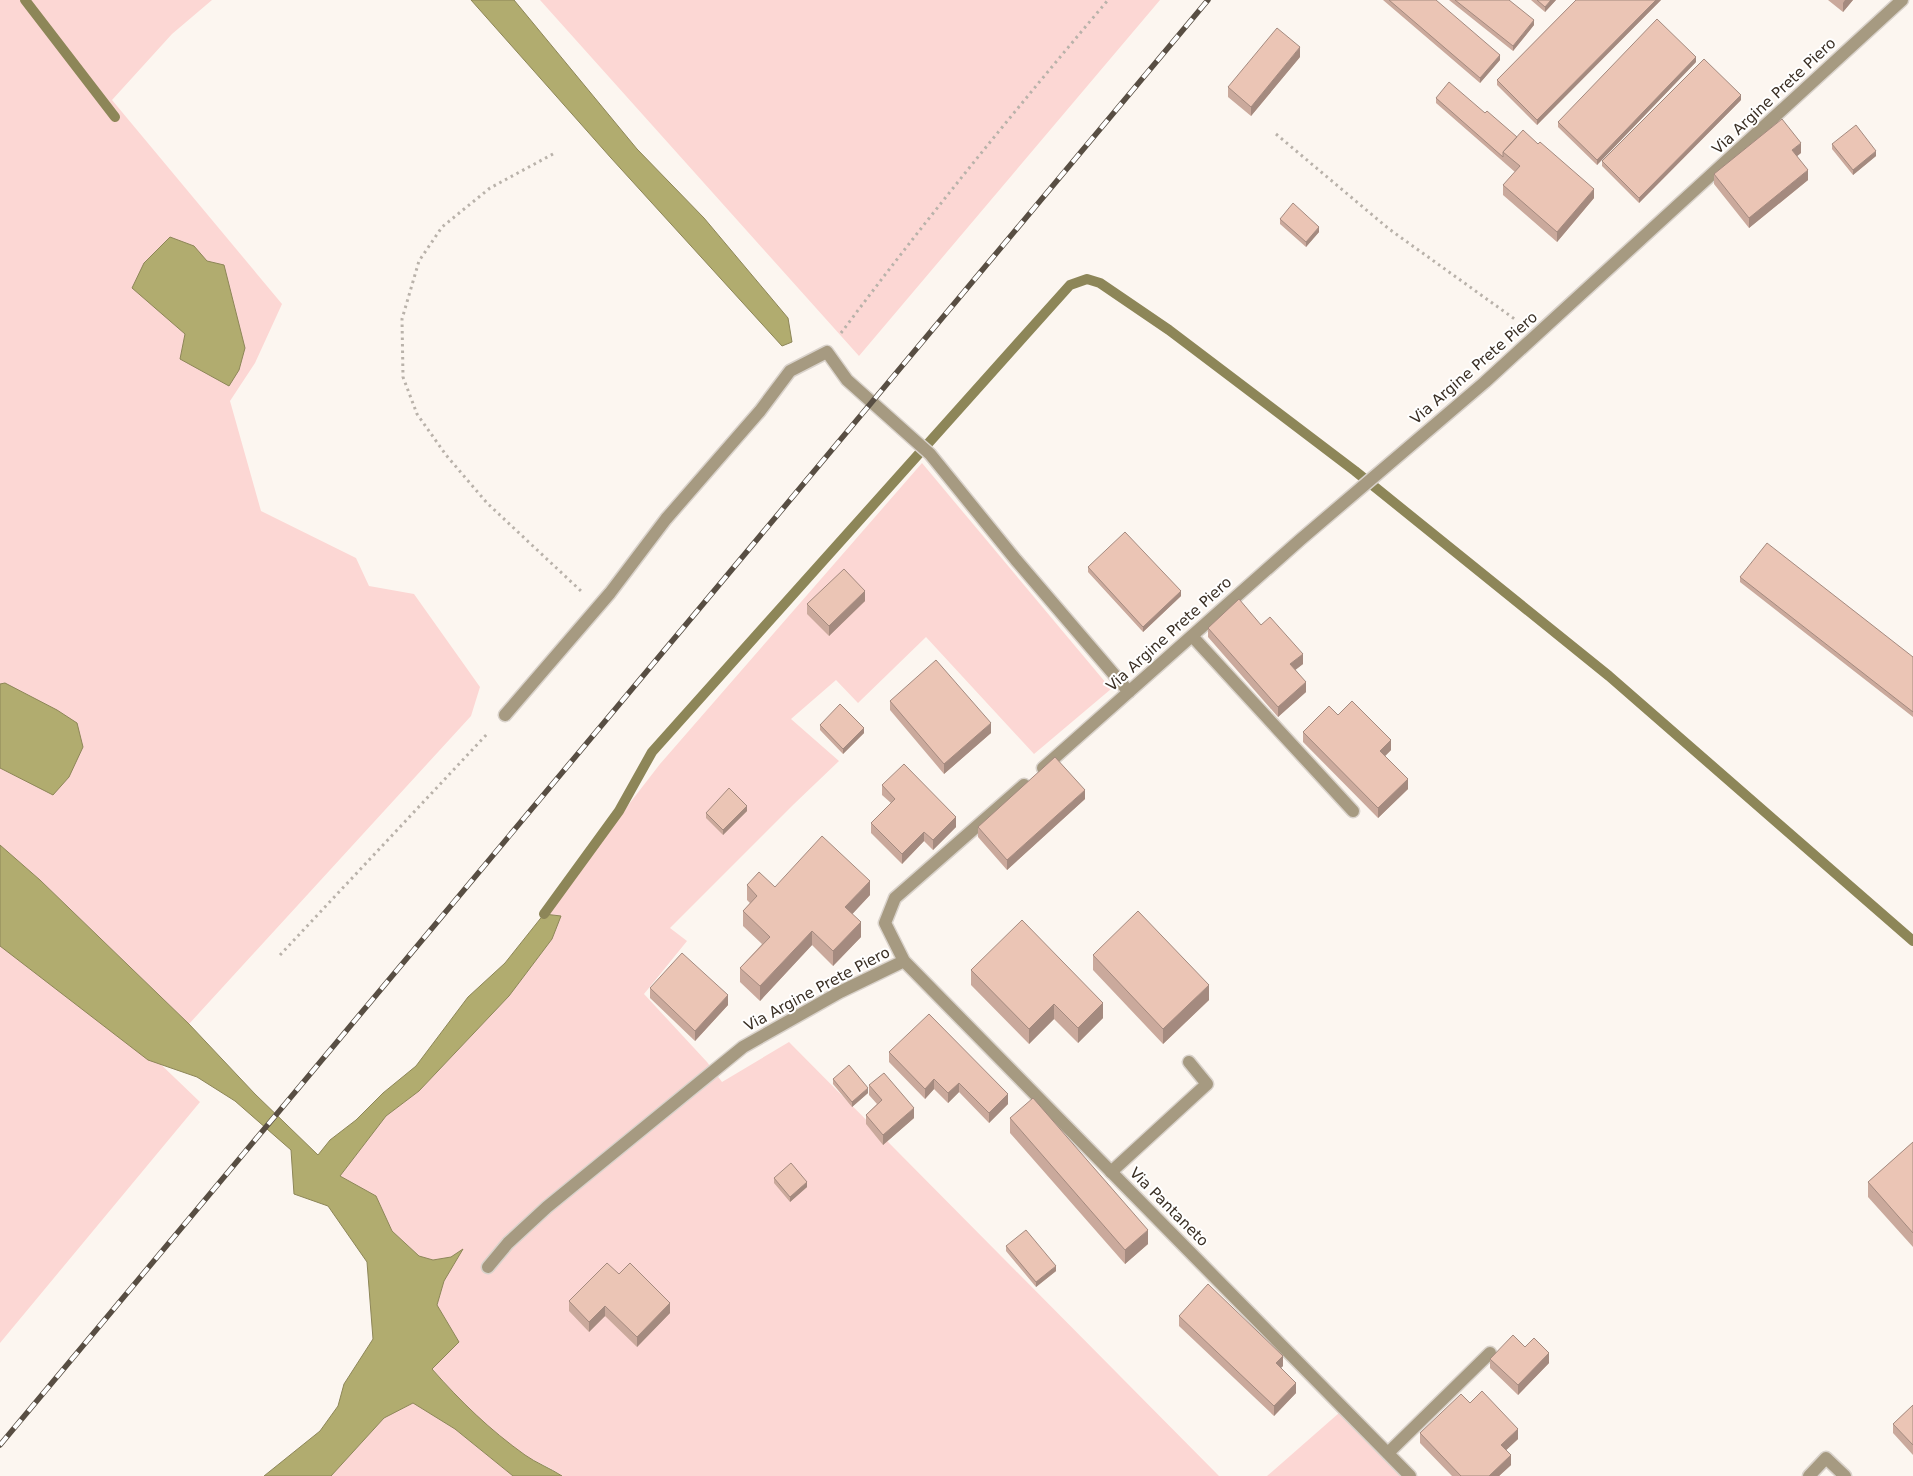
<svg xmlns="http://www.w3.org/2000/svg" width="1913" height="1476" font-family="'DejaVu Sans',sans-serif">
	<rect width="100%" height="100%" fill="#fcf6f0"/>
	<!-- green -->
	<path fill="#fcd7d4" d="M0,0H212L172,34L112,100L282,304L255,363L230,401L261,511L356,558L369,586L414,594L480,687L471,716L189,1024L40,880L0,845Z
		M540,0H1160L859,356Z
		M922,463L1111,689L1034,754L926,637L858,703L836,680L791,719L839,761L794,804L670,928L687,941L644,994L707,1062L722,1082L789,1042L1219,1476H562L550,1468L527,1457L484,1424L462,1402L432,1369L459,1342L437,1305L444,1281L462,1250L451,1257L433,1260L419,1256L392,1231L376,1196L340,1176L386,1116L419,1091L509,996L552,939L560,916L544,914L660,764Z
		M0,910L200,1102L0,1343Z
		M413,1403L455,1429L513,1476H331L384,1418Z
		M1339,1413L1400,1476H1267Z"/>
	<!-- water -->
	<path fill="#b1ac6f" stroke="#8d8658" d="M471,0H514L637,149L704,218L788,318L792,342L782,346L611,158Z
		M170,237L194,246L207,261L224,265L245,348L239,370L229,386L180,359L185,334L132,288L144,263Z
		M5,683L57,710L77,723L83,747L69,777L53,795L0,768V684Z
		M0,845L40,880L189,1024L255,1094L318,1155L330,1140L356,1120L383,1093L416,1066L468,997L505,963L544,914L561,916L552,939L509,996L419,1091L386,1116L340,1176L376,1196L392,1231L419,1256L433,1260L451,1257L463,1249L444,1281L437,1305L459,1342L432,1369C461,1402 490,1430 525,1455C536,1463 550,1468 562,1476H513L455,1429L413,1403L384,1418L331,1476H264L320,1431L338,1406L344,1384L373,1339L367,1262L328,1206L294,1194L291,1150L235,1101L197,1077L148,1060L0,946Z"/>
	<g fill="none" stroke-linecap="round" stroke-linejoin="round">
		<!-- stream -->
		<path stroke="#8d8658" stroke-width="10" d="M25,0L115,117
			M544,914L619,811L652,752L1070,285L1087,279L1100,283L1169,330L1355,471L1609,676L1913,941"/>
		<defs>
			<path id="service" d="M1111,1172L1207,1084L1189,1062
				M1388,1453L1490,1353
				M1809,1476L1826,1458L1845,1476"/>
			<path id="minor" d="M1192,636L1353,811
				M505,715L610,593L666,519L760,411L790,371L827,352L847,380L930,454L1016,560L1129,692
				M1043,768L1300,540L1485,382L1902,0
				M904,961L1410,1476
				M488,1267L508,1243L547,1207L743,1047L840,992L904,961L885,923L895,898L1024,785"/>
		</defs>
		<!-- service casing -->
		<use href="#service" stroke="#d9d2cb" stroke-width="15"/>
		<!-- minor casing -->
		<use href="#minor" stroke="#d9d2cb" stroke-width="15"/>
		<!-- path -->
		<path stroke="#b9b2aa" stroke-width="3" stroke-dasharray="2.5 4" stroke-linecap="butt" d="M1276,134L1389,229L1516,320
			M553,154L490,188L442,227L419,261L402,319L403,377L417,414L446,455L487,503L581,591
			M841,333C926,219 1016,109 1108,0
			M280,955L488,733"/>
		<!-- service -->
		<use href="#service" stroke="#a69a81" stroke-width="12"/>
		<!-- minor -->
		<use href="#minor" stroke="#a69a81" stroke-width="12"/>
		<defs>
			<path id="rail" d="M0,1445L1208,0"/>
		</defs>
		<!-- rail casing -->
		<use href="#rail" stroke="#584e43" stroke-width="5.5"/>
		<!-- rail -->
		<use href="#rail" stroke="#fff" stroke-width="4" stroke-dasharray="11" stroke-linecap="butt"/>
	</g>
	<!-- wall -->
	<path fill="#caa99c" d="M1383,0H1436L1500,60L1480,83Z
		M1449,0H1509L1534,25L1513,51Z
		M1531,0H1556L1545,12Z
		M1576,0H1661L1537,125L1497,85V80Z
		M1828,0H1853L1843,12Z
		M1300,57L1251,116L1228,97V87Z
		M1696,62L1597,165L1558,127V122Z
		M1436,98L1485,113L1517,137L1594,198L1557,242L1503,195V185L1515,172L1436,103Z
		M1741,100L1639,203L1602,166V161Z
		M1832,144L1876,156L1853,175L1832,149Z
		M1801,153L1797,156L1808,180L1749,228L1714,184V174Z
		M1280,219L1319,232L1306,247L1280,224Z
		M1088,567L1181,596L1143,632L1088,572Z
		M1740,577L1913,657V717L1740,582Z
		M865,601L829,636L807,614V604Z
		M1261,625L1303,664L1295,670L1306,692L1278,717L1208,637V628Z
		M890,701L991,733L944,774L890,710Z
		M1338,715L1391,750L1385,756L1408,789L1378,818L1303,742V732Z
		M820,725L864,733L843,754L820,730Z
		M882,785L956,827L933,850L924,841L902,864L871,833V823L891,803L882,795Z
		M1085,799L1007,870L978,837V827Z
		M747,811L723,835L706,818V813Z
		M747,885L775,887L870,895L852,914L861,937L833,966L812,945L760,1001L740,982V968L762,944L743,926V911L750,903L747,900Z
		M1093,955L1209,1000L1163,1044L1093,970Z
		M971,970L1103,1018L1078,1043L1054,1019L1029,1044L971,985Z
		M650,988L728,1005L695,1041L650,998Z
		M889,1052L1008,1104L989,1123L959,1092L948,1103L934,1089L925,1099L889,1062Z
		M833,1079L868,1093L852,1107L833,1084Z
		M869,1085L914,1118L883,1145L866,1124V1115L877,1104L869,1095Z
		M1010,1118L1148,1244L1125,1264L1010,1133Z
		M1913,1142V1247L1868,1197V1182Z
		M774,1178L807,1187L790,1202L774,1183Z
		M1006,1246L1056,1271L1036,1287L1006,1251Z
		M619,1274L670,1313L637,1347L605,1316L589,1332L569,1311V1301Z
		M1179,1316L1283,1366L1280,1368L1296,1393L1274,1416L1179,1326Z
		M1525,1347L1549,1363L1518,1395L1490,1368V1359Z
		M1470,1403L1518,1439L1506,1450L1511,1465L1499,1476H1452L1420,1443V1433Z
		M1913,1405V1455L1893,1433V1424Z"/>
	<!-- shaded-wall -->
	<path fill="#a48a7f" d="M1551,0H1556L1545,12V7Z
		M1656,0H1661L1537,125V120Z
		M1845,0H1853L1843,12V3Z
		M1534,20V25L1513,51V46Z
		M1300,47V57L1251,116V107Z
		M1500,55V60L1480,83V78Z
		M1696,57V62L1597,165V160Z
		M1741,95V100L1639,203V198Z
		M1801,143V153L1792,160V150Z
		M1876,151V156L1853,175V170Z
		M1808,170V180L1749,228V218Z
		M1594,189V198L1557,242V232Z
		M1319,227V232L1306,247V242Z
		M865,591V601L829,636V626Z
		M1181,591V596L1143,632V627Z
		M1303,654V664L1290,674V664Z
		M1306,682V692L1278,717V707Z
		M991,723V733L944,774V764Z
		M864,728V733L843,754V749Z
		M1391,740V750L1380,761V751Z
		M1408,779V789L1378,818V808Z
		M1085,790V799L1007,870V860Z
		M747,806V811L723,835V830Z
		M956,817V827L933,850V840Z
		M924,832V841L902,864V854Z
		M870,881V895L845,922V907Z
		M861,922V937L833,966V951Z
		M812,931V945L760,1001V986Z
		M1209,985V1000L1163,1044V1029Z
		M728,995V1005L695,1041V1031Z
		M1103,1003V1018L1078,1043V1028Z
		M1054,1004V1019L1029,1044V1029Z
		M934,1079V1089L925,1099V1089Z
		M959,1083V1092L948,1103V1093Z
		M868,1088V1093L852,1107V1102Z
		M1008,1094V1104L989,1123V1113Z
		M914,1108V1118L883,1145V1135Z
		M807,1182V1187L790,1202V1197Z
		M1148,1230V1244L1125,1264V1250Z
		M1056,1266V1271L1036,1287V1282Z
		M670,1303V1313L637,1347V1337Z
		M605,1306V1316L589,1332V1322Z
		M1549,1353V1363L1518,1395V1385Z
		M1283,1356V1366L1276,1373V1363Z
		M1296,1383V1393L1274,1416V1406Z
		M1518,1429V1439L1501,1455V1445Z
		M1511,1455V1465L1499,1476H1489Z"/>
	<!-- building -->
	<path fill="#ebc5b5" stroke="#a48a7f" d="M1389,0H1436L1500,55L1480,78Z
		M1455,0H1509L1534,20L1513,46Z
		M1537,0H1551L1545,7Z
		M1576,0H1656L1537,120L1497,80Z
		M1657,19L1696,57L1597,160L1558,122Z
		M1277,28L1300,47L1251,107L1228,87Z
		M1704,59L1741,95L1639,198L1602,161Z
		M1449,82L1485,113L1487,111L1517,137L1503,152V157L1436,98Z
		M1782,119L1801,143L1792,150L1808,170L1749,218L1714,174Z
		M1856,125L1876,151L1853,170L1832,144Z
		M1523,130L1538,144L1540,142L1594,189L1557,232L1503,185L1520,166L1503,152Z
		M1293,203L1319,227L1306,242L1280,219Z
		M1125,532L1181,591L1143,627L1088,567Z
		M1767,543L1913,657V712L1740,577Z
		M844,569L865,591L829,626L807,604Z
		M1239,599L1261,625L1270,617L1303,654L1290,664L1306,682L1278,707L1208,628Z
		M936,660L991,723L944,764L890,701Z
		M1352,701L1391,740L1380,751L1408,779L1378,808L1303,732L1329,706L1338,715Z
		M840,704L864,728L843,749L820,725Z
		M1055,757L1085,790L1007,860L978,827Z
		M904,764L956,817L933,840L924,832L902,854L871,823L895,799L882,785Z
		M729,788L747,806L723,830L706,813Z
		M822,836L870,881L845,907L861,922L833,951L812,931L760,986L740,968L770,937L743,911L757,896L747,885L759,872L775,887Z
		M1138,911L1209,985L1163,1029L1093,955Z
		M1022,920L1103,1003L1078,1028L1054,1004L1029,1029L971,970Z
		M682,953L728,995L695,1031L650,988Z
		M929,1014L1008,1094L989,1113L959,1083L948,1093L934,1079L925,1089L889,1052Z
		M849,1065L868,1088L852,1102L833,1079Z
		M884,1073L914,1108L883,1135L866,1115L882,1100L869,1085Z
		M1033,1098L1148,1230L1125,1250L1010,1118Z
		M1913,1142V1233L1868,1182Z
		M791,1163L807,1182L790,1197L774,1178Z
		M1026,1230L1056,1266L1036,1282L1006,1246Z
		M607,1263L619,1274L630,1263L670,1303L637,1337L605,1306L589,1322L569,1301Z
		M1208,1284L1283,1356L1276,1363L1296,1383L1274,1406L1179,1316Z
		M1513,1335L1525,1347L1534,1338L1549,1353L1518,1385L1490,1359Z
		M1482,1391L1518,1429L1501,1445L1511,1455L1489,1476H1461L1420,1433L1461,1394L1470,1403Z
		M1913,1405V1445L1893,1424Z"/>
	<g text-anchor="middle" stroke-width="4" stroke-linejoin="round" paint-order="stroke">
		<!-- street labels -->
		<g font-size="15" fill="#392e23" stroke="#fff">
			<text transform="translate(1774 96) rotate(-43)" y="5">Via Argine Prete Piero</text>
			<text transform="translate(1474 368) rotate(-41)" y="5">Via Argine Prete Piero</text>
			<text transform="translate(1169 634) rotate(-42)" y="5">Via Argine Prete Piero</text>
			<text transform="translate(817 989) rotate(-28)" y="5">Via Argine Prete Piero</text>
			<text transform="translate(1169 1207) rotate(45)" y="5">Via Pantaneto</text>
		</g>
	</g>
</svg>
